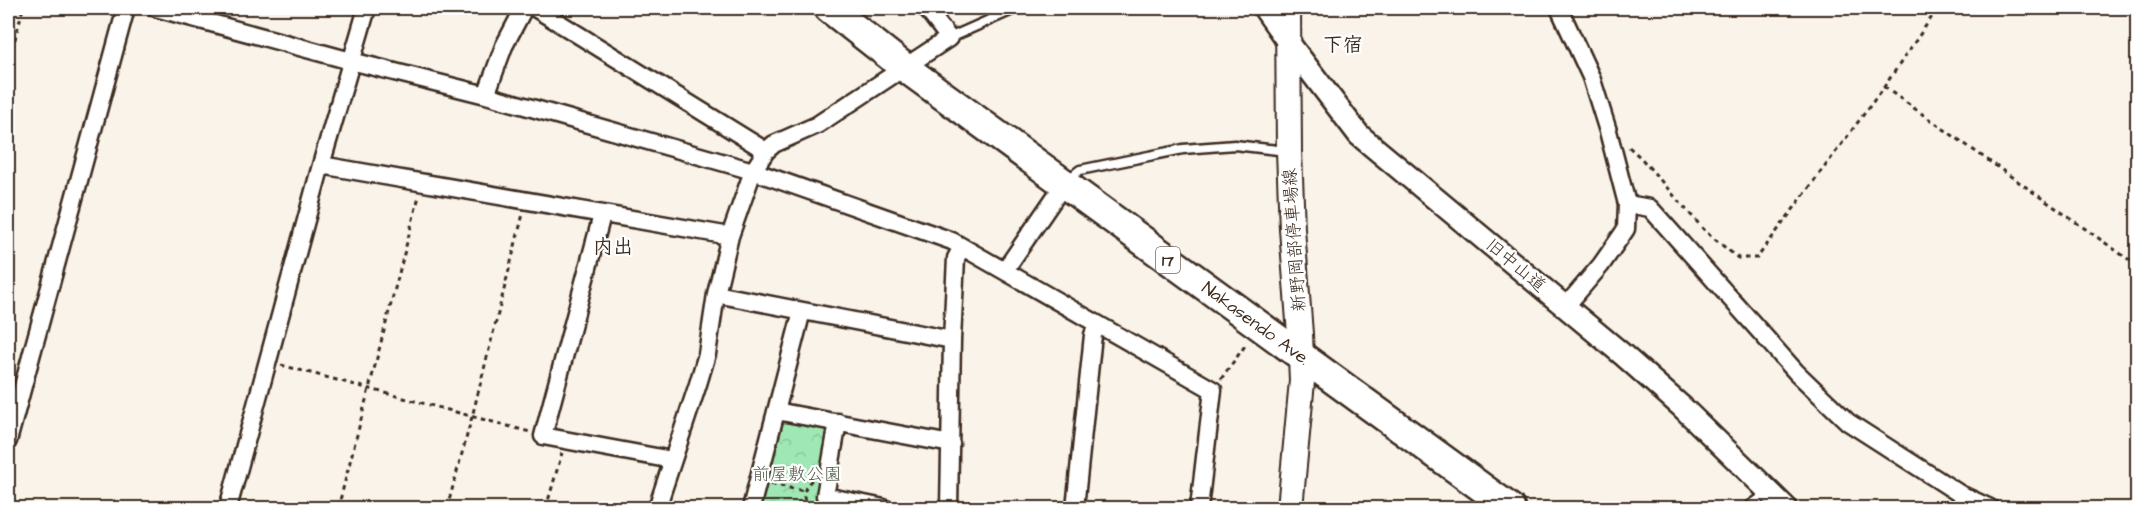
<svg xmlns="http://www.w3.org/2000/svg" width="2145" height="516" font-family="'Architects Daughter','Klee One',sans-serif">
	<defs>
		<pattern id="park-crowns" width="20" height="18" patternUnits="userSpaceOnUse" patternTransform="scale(1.5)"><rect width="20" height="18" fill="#9fe7b5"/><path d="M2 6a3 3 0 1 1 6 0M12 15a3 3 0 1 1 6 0" fill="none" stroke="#8ac69b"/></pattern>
	</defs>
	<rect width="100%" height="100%" fill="#f9f3ea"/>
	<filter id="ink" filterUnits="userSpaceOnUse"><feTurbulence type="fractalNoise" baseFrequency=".0167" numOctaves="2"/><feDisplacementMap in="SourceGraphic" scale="12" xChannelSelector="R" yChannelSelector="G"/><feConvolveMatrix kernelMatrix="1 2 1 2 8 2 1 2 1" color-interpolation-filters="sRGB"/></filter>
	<g filter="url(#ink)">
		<!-- park -->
		<path fill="url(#park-crowns)" stroke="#6d886a" stroke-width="1.5" d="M790,420L832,429L821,500L859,508H758L781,424Z"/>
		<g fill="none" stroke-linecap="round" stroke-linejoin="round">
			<defs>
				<path id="service" d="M949,38L1017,8
					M1066,181L1080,170L1183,149L1235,145L1286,151
					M1747,508L1768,493"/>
				<path id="minor" d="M156,8L351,61L486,95L753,171L952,241L1213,390L1199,508
					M535,8L766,151
					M1559,8L1591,77L1608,131L1627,204L1626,229L1601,265L1566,306
					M486,95L504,46L524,8
					M321,165L730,236
					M1627,204L1650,208L1796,372L1848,422L1960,494L1990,508
					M602,215L543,436L672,460
					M1005,270L1064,184
					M716,294L952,340
					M776,411L951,444
					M838,422L825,496L884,508
					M8,441L126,8
					M228,508L321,165L367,8
					M657,508L698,384L707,354L716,294L730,236L753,171L766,151L774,144L817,125L949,38L926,8
					M751,508L802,311
					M949,508L952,340L956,258L962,247
					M1075,508L1093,335L1097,325"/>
				<path id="tertiary" d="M1264,8L1288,42L1359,135L1622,354L1682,407L1786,508"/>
				<path id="secondary" d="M1288,8L1289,151L1292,229L1300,334L1302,381L1290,508"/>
				<path id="trunk" d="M829,8L904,67L1510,508"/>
			</defs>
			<!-- service casing -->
			<use href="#service" stroke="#3b2a1e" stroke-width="13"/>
			<!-- minor casing -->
			<use href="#minor" stroke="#3b2a1e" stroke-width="21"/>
			<!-- tertiary casing -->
			<use href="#tertiary" stroke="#3b2a1e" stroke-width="26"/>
			<!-- secondary casing -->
			<use href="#secondary" stroke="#3b2a1e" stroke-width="28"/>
			<!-- trunk casing -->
			<use href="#trunk" stroke="#3b2a1e" stroke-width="33"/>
			<!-- path -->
			<path stroke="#3b2a1e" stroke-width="3" stroke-dasharray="4.5 4.5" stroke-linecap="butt" d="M8,66L23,8
				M1884,87L2138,266
				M1629,147L1640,157L1706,232L1738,258H1757L1884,87L1938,8
				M281,365L530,432
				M1221,379L1247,343
				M771,484L804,491
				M338,508L419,196
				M447,508L472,417L523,214
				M546,508L562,453
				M809,508C801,498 803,487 813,479"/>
			<!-- service -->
			<use href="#service" stroke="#fff" stroke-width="8"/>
			<!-- minor -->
			<use href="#minor" stroke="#fff" stroke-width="16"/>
			<!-- tertiary -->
			<use href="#tertiary" stroke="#fff" stroke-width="21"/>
			<!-- secondary -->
			<use href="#secondary" stroke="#fff" stroke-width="24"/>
			<!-- trunk -->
			<use href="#trunk" stroke="#fff" stroke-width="28"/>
		</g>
	</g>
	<g text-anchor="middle" stroke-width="4.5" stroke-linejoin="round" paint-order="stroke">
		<!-- shield labels -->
		<rect fill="#fff" stroke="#766a62" stroke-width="1.5" x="1156" y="247" width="24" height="26" rx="4.5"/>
		<g font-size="16" font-weight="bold" fill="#3b2a1e">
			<text x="1168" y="266">17</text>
		</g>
		<!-- street labels -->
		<g font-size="18" fill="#3b2a1e" stroke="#fff">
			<text transform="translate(1294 240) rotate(-94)" y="6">新野岡部停車場線</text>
			<text transform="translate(1516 265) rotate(40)" y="6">旧中山道</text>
			<text transform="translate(1256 323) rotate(36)" y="6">Nakasendo Ave.</text>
		</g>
		<!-- park labels -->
		<g font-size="18" fill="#545944" stroke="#fff">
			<text x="797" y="480">前屋敷公園</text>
		</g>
		<!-- neighbourhood labels -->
		<g font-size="20" font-weight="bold" fill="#3b2a1e" stroke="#fff">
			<text x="1343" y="51">下宿</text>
			<text x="613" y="253">内出</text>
		</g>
	</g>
	<!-- margin -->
	<rect width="2145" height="516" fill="none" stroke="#fff" stroke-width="30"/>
	<rect x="15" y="15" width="2115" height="486" fill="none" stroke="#3b2a1e" stroke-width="2" filter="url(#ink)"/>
</svg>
